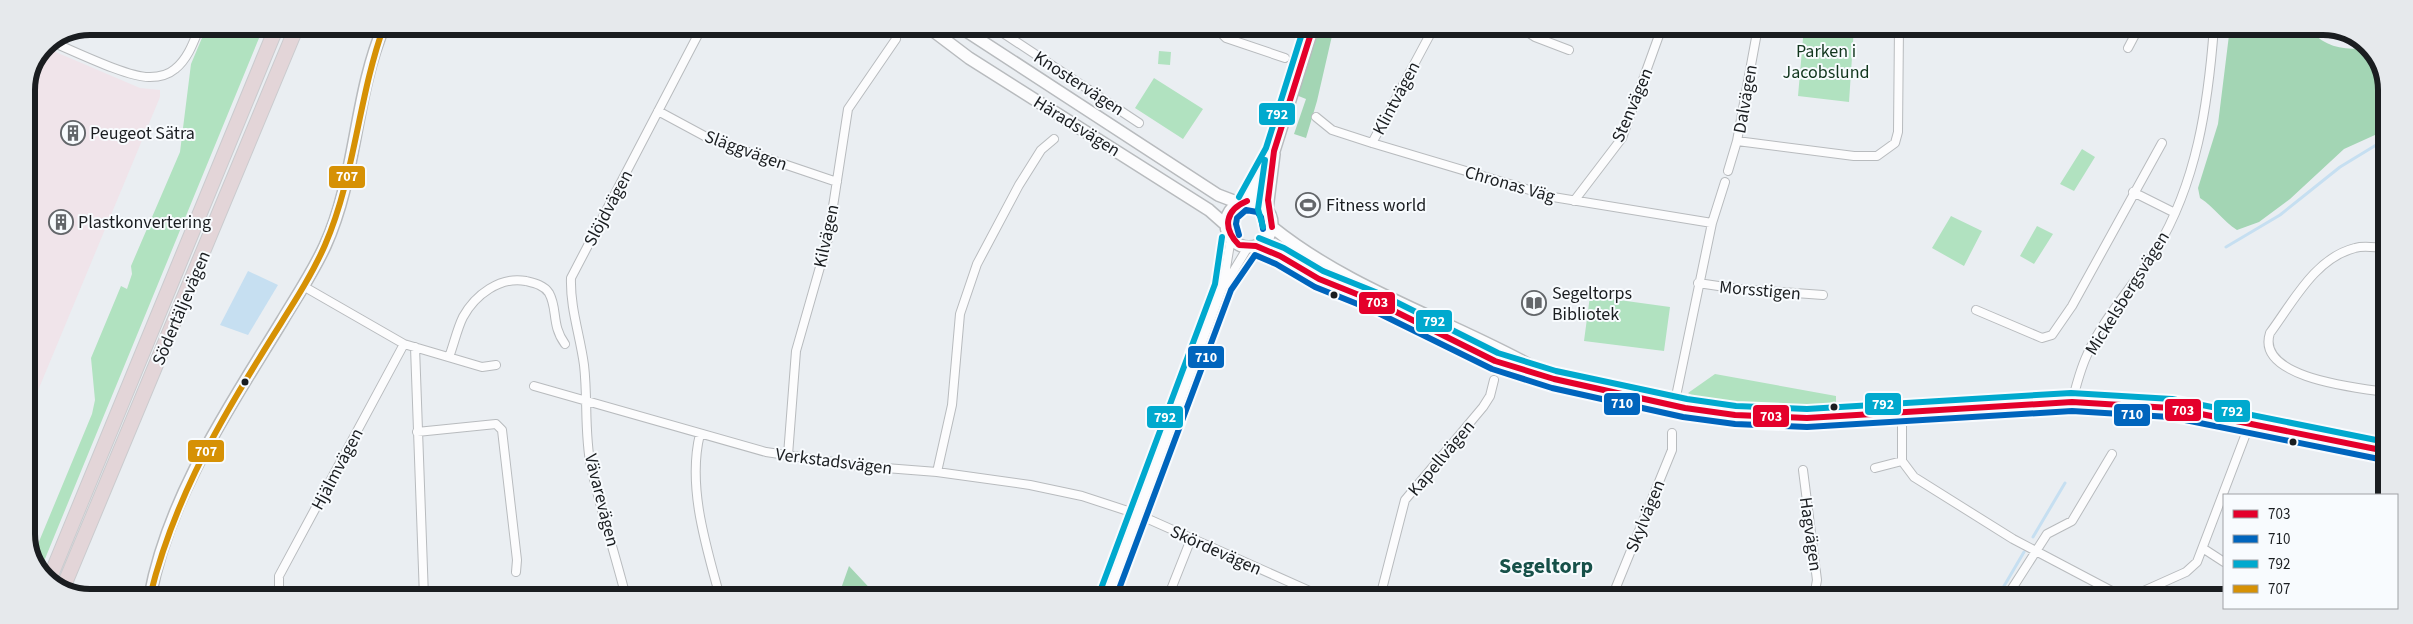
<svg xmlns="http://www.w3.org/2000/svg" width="2413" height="624" font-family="'Source Sans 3',sans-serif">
	<rect width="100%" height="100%" fill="#eaeef2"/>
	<!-- industrial -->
	<path fill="#f0e4ea" d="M44,47L140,88L160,90V97L27,417L26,90Z"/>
	<!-- green -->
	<path fill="#b1e2c0" d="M207,26H264L40,571L33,556L92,414L95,400L91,358L121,286L127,289L132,274L131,266L180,152L191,64Z
		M1804,27H1854L1849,102L1798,96Z
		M1159,51L1171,52L1170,65L1158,64Z
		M1154,78L1203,109L1183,139L1135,108Z
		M2082,149L2095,157L2074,191L2060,184Z
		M1951,216L1982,231L1964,266L1932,248Z
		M2037,226L2053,234L2034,264L2020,256Z
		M1590,296L1670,307L1664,351L1584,341Z
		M1715,374L1836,396V403L1793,408L1698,399L1688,393Z"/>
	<!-- forest -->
	<path fill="#a3d5b4" d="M1317,27H1334L1317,101L1306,138L1294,134L1306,99L1296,95Z
		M2230,27L2309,28C2325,49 2346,50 2371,48L2387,86L2386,130L2344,149L2290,199L2259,222L2237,230C2223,221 2214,207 2200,198L2198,188L2218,124Z
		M849,566L878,597H838Z"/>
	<!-- water -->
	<path fill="#c6dff1" d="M248,271L278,285L248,335L220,325Z"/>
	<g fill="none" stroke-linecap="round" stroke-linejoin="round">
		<!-- stream -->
		<path stroke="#c6dff1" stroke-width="3" d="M2226,247L2280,215L2340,167L2386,139
			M2033,537L2065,483
			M1997,598L2024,552"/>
		<defs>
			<path id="street" d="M994,27L1139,123
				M1215,27L1226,38L1285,58
				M1520,27L1535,37L1569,50
				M52,42C74,51 129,78 150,77C158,77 168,75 175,69C188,59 194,41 200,26
				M2128,48L2139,27
				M658,111L710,139L837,182
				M1316,117L1332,130L1372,143L1553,197L1712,223L1674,406
				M1737,141L1854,156H1877L1895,143L1898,132L1899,27
				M1372,143L1434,27
				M1728,171L1737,141L1758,27
				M2133,192L2175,213
				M1574,201L1622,138L1662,27
				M1712,223L1725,182
				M1698,283L1739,289L1823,295
				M1225,285L1248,247
				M303,286L404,344L482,367L496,365
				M1976,310L2042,338L2052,335L2072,306L2162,143
				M415,347L424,597
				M449,357C454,344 457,329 463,317C475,295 500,276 526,281C534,283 544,285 549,293C558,309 551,325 565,344
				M534,386L766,452L860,466L937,472L1030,485L1082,496L1137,514L1323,597
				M2386,392C2358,388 2255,378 2270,333C2293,302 2315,258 2355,248C2365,245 2376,248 2386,248
				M2072,402C2076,386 2080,370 2087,355C2104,317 2134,285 2156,250C2197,182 2208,105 2214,27
				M1902,414V461L1914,477L2013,539L2125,598
				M417,432L496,424L502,430L517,560L516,572
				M700,434C687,486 706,546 720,597
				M788,455L796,351L828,239L848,109L896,39V28
				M1875,468L1902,461
				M1803,470L1817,580L1814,597
				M937,472L952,405L960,314L977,264L1019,185L1041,150L1054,139
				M2204,549L2224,562
				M279,597V576L404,344
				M626,597C615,554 601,511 591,467C584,433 588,399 584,365C580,335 570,308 571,278L702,27
				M1107,597L1223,286L1231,238
				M1168,597L1191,539
				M1380,597L1405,500L1483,407L1490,396L1494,380
				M1612,597L1672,450V433
				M2006,598L2047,534L2072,521L2112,454
				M2128,598L2186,572L2197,562L2250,423"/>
			<path id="secondary" d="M928,27L969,58L1209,210L1226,225
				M960,27L1218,195L1239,203
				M1226 224a23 23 0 1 1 46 0a23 23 0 1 1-46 0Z
				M1247,201L1274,151L1313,27
				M1267,209L1274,154
				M1272,227C1350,290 1449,320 1535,368
				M1256,246L1280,256L1319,279L1374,301L1495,361L1554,379L1685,408L1735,415L1807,418L2072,402L2171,408L2386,451
				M150,596C169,495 229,408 282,321C297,296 313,272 325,246C357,176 354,96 384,26"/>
			<path id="highway" d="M49,580L277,26
				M63,588L297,26"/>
		</defs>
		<!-- street casing -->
		<use href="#street" stroke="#b8bbbe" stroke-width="10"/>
		<!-- secondary casing -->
		<use href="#secondary" stroke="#b8bbbe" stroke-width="14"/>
		<!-- highway casing -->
		<use href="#highway" stroke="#cacbce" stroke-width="16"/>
		<!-- street -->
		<use href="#street" stroke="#fcfcfd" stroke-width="8"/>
		<!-- secondary -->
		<use href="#secondary" stroke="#fcfcfd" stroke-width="11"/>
		<!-- highway -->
		<use href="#highway" stroke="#e3d5d8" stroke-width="14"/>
		<defs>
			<path id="bus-1" d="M1247,201C1225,210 1222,228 1239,245L1256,246L1280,256L1319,279L1374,301L1495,361L1554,379L1685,408L1735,415L1807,418L2072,402L2171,408L2386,451
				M1272,227L1268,200L1274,151L1313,27"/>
			<path id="bus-2" d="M1239,235L1236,224L1237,218L1246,210L1257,212L1261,217L1263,229
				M1116,597L1231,290L1255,255L1276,264L1315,287L1370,309L1492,369L1552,388L1683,417L1735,424L1807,427L2072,411L2170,417L2384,460"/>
			<path id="bus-3" d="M1239,197L1266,148L1304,27
				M1263,227L1258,209L1265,160
				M1259,238L1284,248L1323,271L1378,293L1498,353L1556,371L1687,399L1736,406L1807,409L2071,393L2172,399L2386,442
				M1099,594L1215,284L1222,237"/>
			<path id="bus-4" d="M150,596C172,507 212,434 260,357C282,320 308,284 325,245C355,176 358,98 384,26"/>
		</defs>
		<!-- bus-1 casing -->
		<use href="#bus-1" stroke="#f8fbfe" stroke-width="10"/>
		<!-- bus-2 casing -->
		<use href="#bus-2" stroke="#f8fbfe" stroke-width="10"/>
		<!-- bus-3 casing -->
		<use href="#bus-3" stroke="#f8fbfe" stroke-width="10"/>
		<!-- bus-4 casing -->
		<use href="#bus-4" stroke="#f8fbfe" stroke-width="10"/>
		<!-- bus-1 -->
		<use href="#bus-1" stroke="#e4002b" stroke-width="6"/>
		<!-- bus-2 -->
		<use href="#bus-2" stroke="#0065bd" stroke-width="6"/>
		<!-- bus-3 -->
		<use href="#bus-3" stroke="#00a9ce" stroke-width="6"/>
		<!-- bus-4 -->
		<use href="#bus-4" stroke="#d69105" stroke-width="6"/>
	</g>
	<!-- icons -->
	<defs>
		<symbol id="building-ring" viewBox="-11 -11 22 22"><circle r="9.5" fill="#f8fbfe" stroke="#63666a" stroke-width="1.5"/><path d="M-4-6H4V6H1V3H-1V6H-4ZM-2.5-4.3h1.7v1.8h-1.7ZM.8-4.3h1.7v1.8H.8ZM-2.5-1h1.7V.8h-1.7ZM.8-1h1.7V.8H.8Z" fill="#63666a"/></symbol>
		<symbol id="stadium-ring" viewBox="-11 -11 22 22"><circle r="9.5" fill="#f8fbfe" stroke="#63666a" stroke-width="1.5"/><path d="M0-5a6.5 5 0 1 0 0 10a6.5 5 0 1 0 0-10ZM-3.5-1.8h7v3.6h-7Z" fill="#63666a"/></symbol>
		<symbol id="library-ring" viewBox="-11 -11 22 22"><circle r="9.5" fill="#f8fbfe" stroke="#63666a" stroke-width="1.5"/><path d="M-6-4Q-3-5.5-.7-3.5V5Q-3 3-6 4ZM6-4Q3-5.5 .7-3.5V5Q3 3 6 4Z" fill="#63666a"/></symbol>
	</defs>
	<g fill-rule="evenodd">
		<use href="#building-ring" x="59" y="119" width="28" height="28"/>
		<use href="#stadium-ring" x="1294" y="191" width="28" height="28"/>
		<use href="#building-ring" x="47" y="208" width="28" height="28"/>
		<use href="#library-ring" x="1520" y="289" width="28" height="28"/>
	</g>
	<!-- markers -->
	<g fill="#1a1d20" stroke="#f8fbfe" stroke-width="2">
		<circle cx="1334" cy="295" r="4.5"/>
		<circle cx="245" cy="382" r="4.5"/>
		<circle cx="1834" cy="407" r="4.5"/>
		<circle cx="2293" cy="442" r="4.5"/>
	</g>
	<g text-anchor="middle" stroke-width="4" stroke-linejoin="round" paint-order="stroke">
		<!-- park labels -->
		<g font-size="18" fill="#11361d" stroke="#f8fbfe">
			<text x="1826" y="57">Parken i<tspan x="1826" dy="21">Jacobslund</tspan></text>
		</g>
		<!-- street labels -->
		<g font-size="18" fill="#1a1d20" stroke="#f8fbfe">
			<text transform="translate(1079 83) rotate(33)" y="6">Knostervägen</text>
			<text transform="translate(1396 98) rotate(-62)" y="6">Klintvägen</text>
			<text transform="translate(1745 99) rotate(-80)" y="6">Dalvägen</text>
			<text transform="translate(1632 105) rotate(-67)" y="6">Stenvägen</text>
			<text transform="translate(1077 126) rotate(32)" y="6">Häradsvägen</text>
			<text transform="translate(746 150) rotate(20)" y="6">Släggvägen</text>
			<text transform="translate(1510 184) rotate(16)" y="6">Chronas Väg</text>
			<text transform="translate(608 208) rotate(-62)" y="6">Slöjdvägen</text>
			<text transform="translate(826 236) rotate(-78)" y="6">Kilvägen</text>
			<text transform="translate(1760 290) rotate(5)" y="6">Morsstigen</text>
			<text transform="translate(2127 293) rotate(-58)" y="6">Mickelsbergsvägen</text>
			<text transform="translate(181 308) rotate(-67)" y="6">Södertäljevägen</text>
			<text transform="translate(1441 458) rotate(-50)" y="6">Kapellvägen</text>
			<text transform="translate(834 461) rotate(7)" y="6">Verkstadsvägen</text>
			<text transform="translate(337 469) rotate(-62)" y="6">Hjälmvägen</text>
			<text transform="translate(602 500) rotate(76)" y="6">Vävarevägen</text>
			<text transform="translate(1645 516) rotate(-68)" y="6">Skylvägen</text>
			<text transform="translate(1811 534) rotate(82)" y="6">Hagvägen</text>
			<text transform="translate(1216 550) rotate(24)" y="6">Skördevägen</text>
		</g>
		<!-- poi labels -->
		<g font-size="18" fill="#1a1d20" stroke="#f8fbfe" text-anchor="start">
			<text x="90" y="139">Peugeot Sätra</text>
			<text x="1326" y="211">Fitness world</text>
			<text x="78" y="228">Plastkonvertering</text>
			<text x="1552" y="299">Segeltorps<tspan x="1552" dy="21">Bibliotek</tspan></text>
		</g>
		<!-- district labels -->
		<g font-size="22" font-weight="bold" fill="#175149" stroke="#f8fbfe">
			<text x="1546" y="573">Segeltorp</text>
		</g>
	</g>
	<!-- crop -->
	<path d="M0 0H2413V624H0ZM90 35H2323A55 55 0 0 1 2378 90V534A55 55 0 0 1 2323 589H90A55 55 0 0 1 35 534V90A55 55 0 0 1 90 35Z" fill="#e6e9ec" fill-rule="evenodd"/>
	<path fill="none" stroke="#1a1d20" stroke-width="6" d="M90 35H2323A55 55 0 0 1 2378 90V534A55 55 0 0 1 2323 589H90A55 55 0 0 1 35 534V90A55 55 0 0 1 90 35Z"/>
	<g stroke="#f8fbfe" stroke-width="2">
		<rect x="1258" y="102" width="38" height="24" rx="5" fill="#00a9ce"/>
		<rect x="328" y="165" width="38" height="24" rx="5" fill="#d69105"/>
		<rect x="1358" y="291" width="38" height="24" rx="5" fill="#e4002b"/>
		<rect x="1415" y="309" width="38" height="24" rx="5" fill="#00a9ce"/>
		<rect x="1187" y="345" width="38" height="24" rx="5" fill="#0065bd"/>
		<rect x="1603" y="392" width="38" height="24" rx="5" fill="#0065bd"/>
		<rect x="1864" y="392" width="38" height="24" rx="5" fill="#00a9ce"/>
		<rect x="2164" y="398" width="38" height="24" rx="5" fill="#e4002b"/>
		<rect x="2213" y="399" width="38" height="24" rx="5" fill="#00a9ce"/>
		<rect x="2113" y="403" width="38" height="24" rx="5" fill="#0065bd"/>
		<rect x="1752" y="404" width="38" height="24" rx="5" fill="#e4002b"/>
		<rect x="1146" y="405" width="38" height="24" rx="5" fill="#00a9ce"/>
		<rect x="187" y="439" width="38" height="24" rx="5" fill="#d69105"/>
	</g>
	<g font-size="14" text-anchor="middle" font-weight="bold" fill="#fff">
		<text x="1277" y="119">792</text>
		<text x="347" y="181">707</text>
		<text x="1377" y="307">703</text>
		<text x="1434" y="326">792</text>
		<text x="1206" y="362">710</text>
		<text x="1622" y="408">710</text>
		<text x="1883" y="409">792</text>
		<text x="2183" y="415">703</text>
		<text x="2232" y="416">792</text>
		<text x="2132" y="419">710</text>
		<text x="1771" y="421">703</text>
		<text x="1165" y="422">792</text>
		<text x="206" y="456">707</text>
	</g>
	<!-- legend -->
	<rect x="2223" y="494" width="175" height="115" fill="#f8fbfe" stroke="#9fa2a5"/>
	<rect x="2233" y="510" width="25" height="8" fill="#e4002b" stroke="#9fa2a5"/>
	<text x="2268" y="519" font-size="15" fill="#1a1d20">703</text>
	<rect x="2233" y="535" width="25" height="8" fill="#0065bd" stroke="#9fa2a5"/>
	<text x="2268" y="544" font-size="15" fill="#1a1d20">710</text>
	<rect x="2233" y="560" width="25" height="8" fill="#00a9ce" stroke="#9fa2a5"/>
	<text x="2268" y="569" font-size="15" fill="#1a1d20">792</text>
	<rect x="2233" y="585" width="25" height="8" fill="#d69105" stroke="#9fa2a5"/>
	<text x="2268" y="594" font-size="15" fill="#1a1d20">707</text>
</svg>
